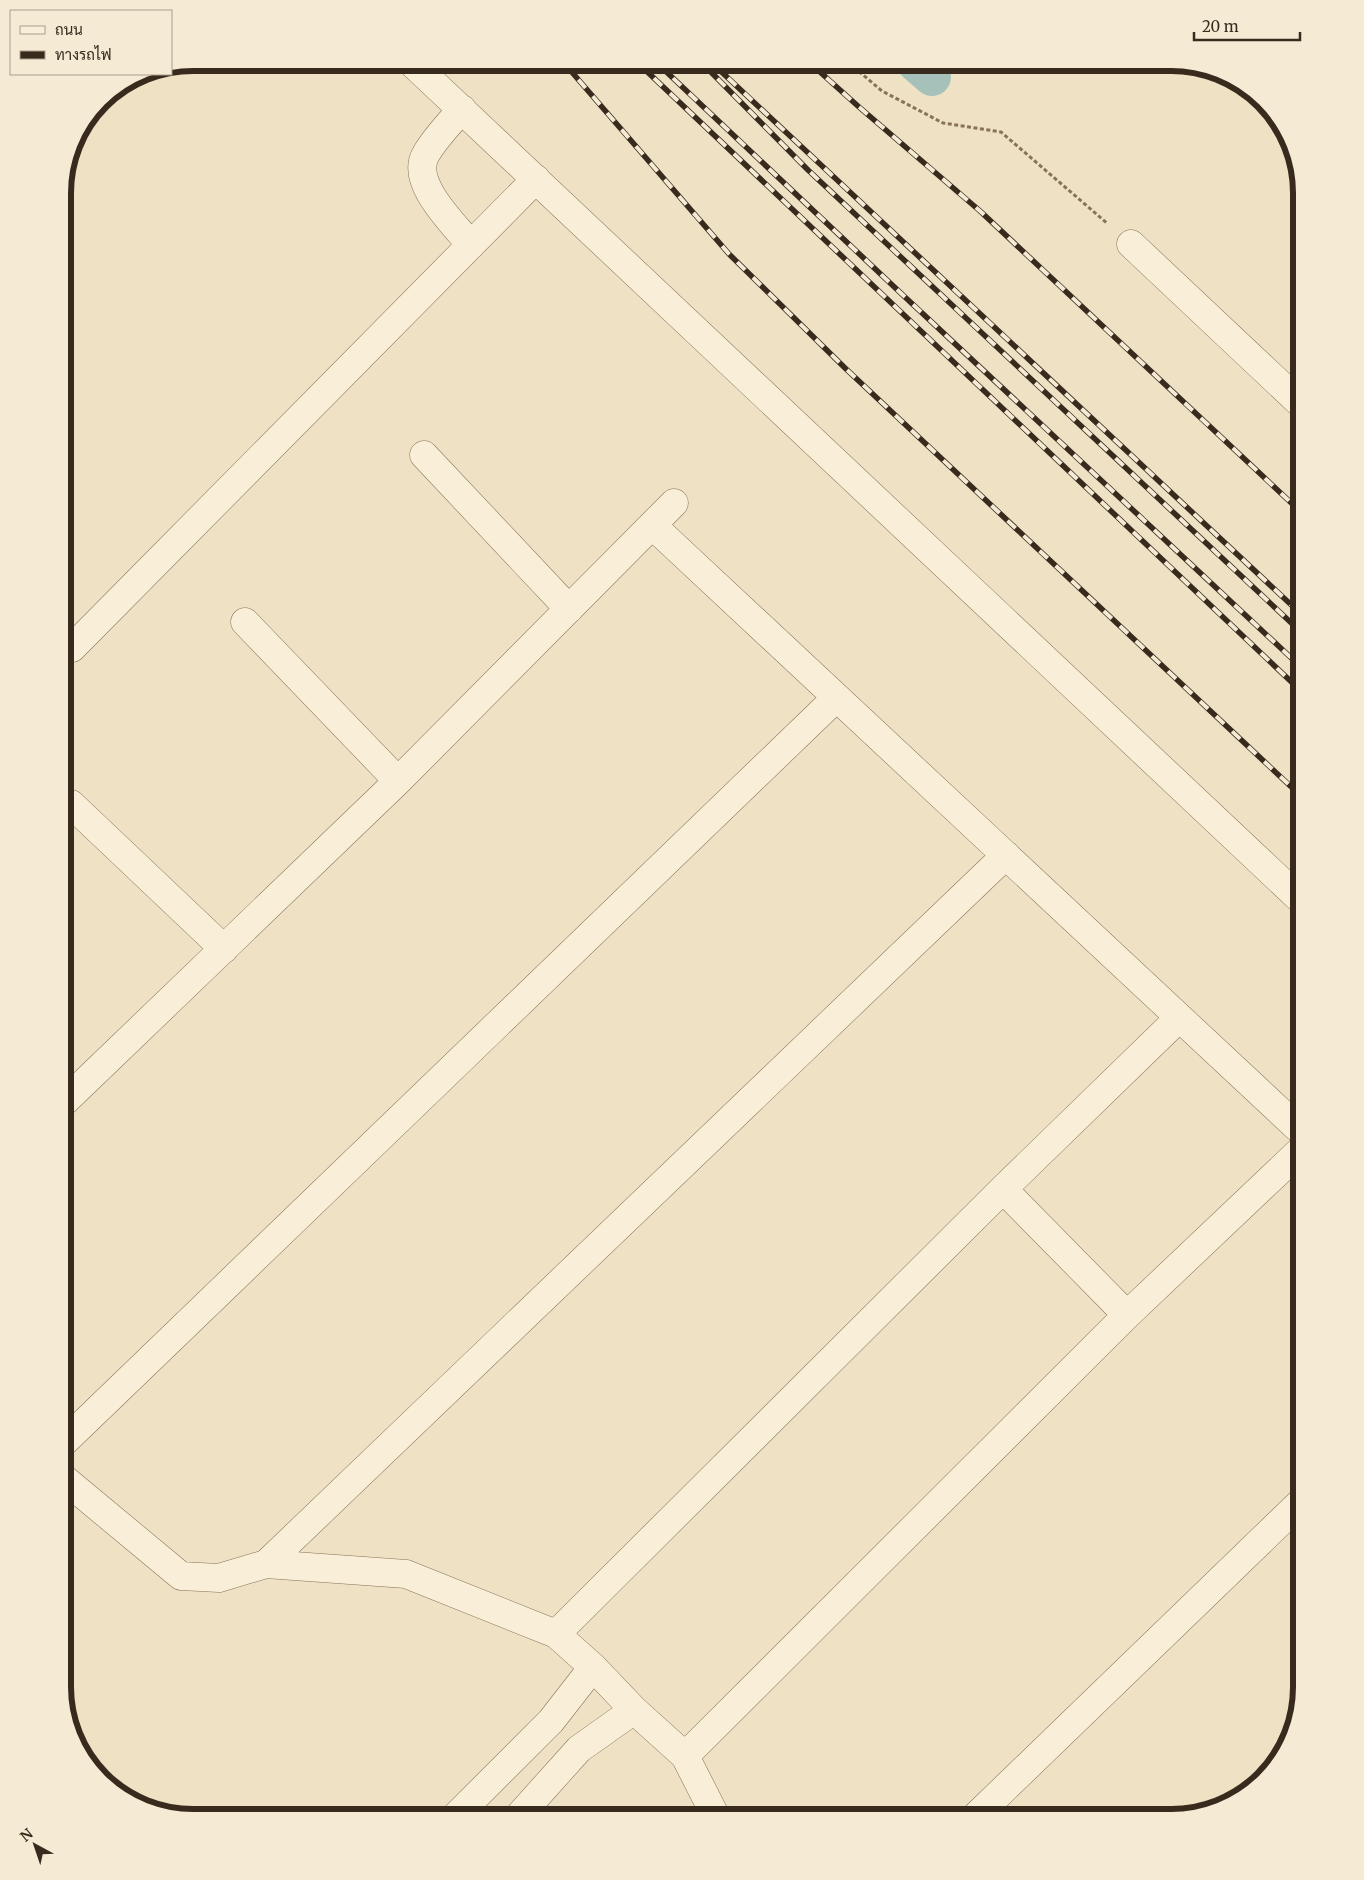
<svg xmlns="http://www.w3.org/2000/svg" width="1364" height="1880" font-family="Merriweather,Sarabun,serif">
	<rect width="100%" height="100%" fill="#eee1c4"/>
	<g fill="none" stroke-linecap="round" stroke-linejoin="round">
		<!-- canal -->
		<path stroke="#a6c1b9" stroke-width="38" d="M916,63L932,77"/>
		<defs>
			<path id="minor" d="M412,63L1301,900
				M462,109C450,123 435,138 426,154C409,182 454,224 471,245
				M1131,244L1301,404
				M424,455L569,609
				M652,525L1301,1131
				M245,622L398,781
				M72,648L536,179
				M71,804L224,949
				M63,1103L398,781L674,503
				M1003,1189L1127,1315
				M63,1443L836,698
				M63,1478L181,1576L219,1578L266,1564L406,1574L556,1634L593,1667L634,1710L685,1756L716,1817
				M266,1564L1006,855
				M556,1634L1003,1189L1179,1018
				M685,1756L1127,1315L1301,1150
				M455,1817L551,1721L593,1667
				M518,1817L579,1749L634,1710
				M975,1817L1301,1502"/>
		</defs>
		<!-- minor casing -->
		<use href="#minor" stroke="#88725a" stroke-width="29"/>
		<!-- path -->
		<path stroke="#88725a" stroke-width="3" stroke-dasharray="4 2.5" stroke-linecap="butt" d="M849,63L882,91L943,123L1001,132L1108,224"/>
		<!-- minor -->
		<use href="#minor" stroke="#f9eed7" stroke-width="28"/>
		<defs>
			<path id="rail" d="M564,63L729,254L845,368L1301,796
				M638,63L1301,691
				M657,63L906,298L1301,667
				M702,63L808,170L1301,632
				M712,63L1301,614
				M810,63L859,107L980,211L1301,512"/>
		</defs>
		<!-- rail casing -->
		<use href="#rail" stroke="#382b1e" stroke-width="5.5"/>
		<!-- rail -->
		<use href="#rail" stroke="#f5ebd4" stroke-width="4" stroke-dasharray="11" stroke-linecap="butt"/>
	</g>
	<!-- crop -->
	<path d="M0 0H1364V1880H0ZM193 71H1171A122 122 0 0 1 1293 193V1687A122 122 0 0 1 1171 1809H193A122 122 0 0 1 71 1687V193A122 122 0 0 1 193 71Z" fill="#f5ebd4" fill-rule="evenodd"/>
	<path fill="none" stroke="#382b1e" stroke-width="6" d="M193 71H1171A122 122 0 0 1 1293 193V1687A122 122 0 0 1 1171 1809H193A122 122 0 0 1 71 1687V193A122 122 0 0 1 193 71Z"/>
	<!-- legend -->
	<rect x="10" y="10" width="162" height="65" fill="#f5ebd4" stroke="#a99e8b"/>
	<rect x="20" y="26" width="25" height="8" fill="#f9eed7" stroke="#a99e8b"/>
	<text x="55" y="35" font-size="15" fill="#382b1e">ถนน</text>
	<rect x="20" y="51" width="25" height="8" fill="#382b1e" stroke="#a99e8b"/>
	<text x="55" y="60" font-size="15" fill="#382b1e">ทางรถไฟ</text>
	<!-- north arrow -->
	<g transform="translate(35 1845) rotate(320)" stroke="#f5ebd4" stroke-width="4" paint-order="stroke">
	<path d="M0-4L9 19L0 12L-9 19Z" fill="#382b1e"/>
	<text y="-8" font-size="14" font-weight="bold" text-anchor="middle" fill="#382b1e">N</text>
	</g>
	<!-- scale -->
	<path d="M1194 32v8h106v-8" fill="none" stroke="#382b1e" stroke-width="2.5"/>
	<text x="1202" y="32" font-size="15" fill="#382b1e" stroke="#f5ebd4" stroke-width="4" paint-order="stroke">20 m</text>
</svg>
